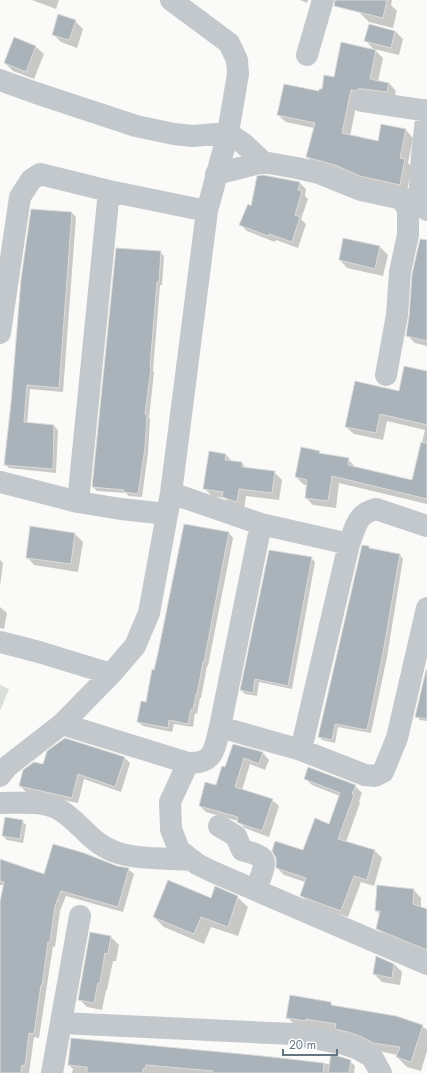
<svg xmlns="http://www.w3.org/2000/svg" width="427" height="1073" font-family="Jost,sans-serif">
	<rect width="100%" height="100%" fill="#fafaf8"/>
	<!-- green -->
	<path fill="#dadfd7" d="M0,685L9,689L0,711Z"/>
	<!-- shadow -->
	<path fill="#0003" d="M32,0H59L56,9Z
		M300,0H308L307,3Z
		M340,0H392L391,5L397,11L393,28L369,22L358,11Z
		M75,21L83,29L77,48L61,42L53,34Z
		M369,25L395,31L403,39L399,55L374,49L383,58L378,81L389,83L396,91L394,99L358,97L350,136L379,142L382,126L406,130L413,138L408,163L412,167L407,191L368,183L315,164L307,157L314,128L286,122L278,115L322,90L335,78L375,51L366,41Z
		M15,38L36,47L44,54L34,79L13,71L5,63Z
		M264,176L300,183L306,189L305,196L308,199L301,219L306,224L298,248L276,240L275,242L247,231L241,225L251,207Z
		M32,210L72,213L76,217L63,392L30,389L27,424L54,426L58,430L56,473L9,468L5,464Z
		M344,239L380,247L388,255L383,276L347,268L340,260Z
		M427,241V346L415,343L407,335Z
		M160,252L164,256L162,285H160L153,371L154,372L149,418L150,419L148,453L142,497L129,496L126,493L97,491L93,487Z
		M427,372V504L339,483L336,508L313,505L306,498L307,485H304L296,477L319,452L321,454L348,459L356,468L413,481L425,430L387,421L383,440L354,434L346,427Z
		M210,452L226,455L233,462L242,463L247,469L274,472L282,480L279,500L246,496L244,510L231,505L225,498L212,496L204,488Z
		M185,525L229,533L233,538L208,666H207L201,698H200L197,714L195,713L193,727L174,724L172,732L143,726L138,722L146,703L155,671Z
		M75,534L83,542L78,572L34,565L27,557Z
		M368,547L370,549L400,555L403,559L387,657L371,733L338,727L335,743L322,740L319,736Z
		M311,558L315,562L292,689L259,682L257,696L245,694L241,690Z
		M0,560L3,563L0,586Z
		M0,607L7,613L4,629L0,628Z
		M427,668V721L420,720L416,716Z
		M234,745L263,753L269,760L265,770L250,764L242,790L272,800L279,806L269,837L245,828L238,821L206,812L200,806L217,786Z
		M124,757L130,763L121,792L84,779L78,803L26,792L20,786L44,765Z
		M305,778L355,786L362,793L359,801L360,803L346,842L375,851L382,858L374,886L361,882L348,917L308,903L301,895L305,882L284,875L277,868L303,852L330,825L340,796L312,785Z
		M22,821L26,825L23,843L7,840L3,836Z
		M0,860L45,875L117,867L128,869L134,874L123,912L66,896L60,911L55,947L53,946L39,1038L34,1037L29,1073H0V908L4,885H0Z
		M414,890L421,898V908L427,910V954L385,936L378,928L380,915L376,910Z
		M237,897L248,907L238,936L211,927L204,944L164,927L154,917L212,900Z
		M111,937L119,945L116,961H113L107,990H106L102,1010L87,1007L79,999Z
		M394,964L402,972L400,985L382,982L374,974Z
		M331,1003L334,1007L422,1026L427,1030V1051L421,1071L407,1067L397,1057L398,1055L383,1052L373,1047L297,1027L287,1017Z
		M72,1039L330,1064L350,1061L355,1066L354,1073H72L73,1069L69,1065Z"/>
	<!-- building -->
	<path fill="#aab3b9" stroke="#dcdcda" d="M335,0H387L383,18L334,6Z
		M58,14L76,20L69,40L52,35Z
		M369,24L395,31L391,48L364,41Z
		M14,37L36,46L26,72L4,63Z
		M341,42L376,50L370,79L389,83L387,92L364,89H358L355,91L351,90L342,133L378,141L381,124L406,129L400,158L405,159L400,185L360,176L335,165L306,157L315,123L277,115L284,84L319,91V89H322L324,75L334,77Z
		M263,175L300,182L298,190L302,191L295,215L300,217L292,242L269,234L268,236L239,225L248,204L251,206L257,176Z
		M31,209L72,212L59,388L27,385L24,422L54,425L53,469L4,465L11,403L21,279Z
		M343,238L380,246L375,269L339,260Z
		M420,239L427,240V341L406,336L409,316L412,274Z
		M116,248L161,251L159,282H157L150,367L151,368L145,414L147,415L145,448L138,494L124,492V490L92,487Z
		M404,366L427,371V425L380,414L376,433L345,427L355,381L399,391Z
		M421,442L427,443V499L332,476L328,501L305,498L307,480L295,477L301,447L320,451L319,453L349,458L348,465L412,480Z
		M209,451L226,454L225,460L242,462V467L275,471L272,493L239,489L237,502L222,497L223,492L203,489Z
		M184,524L229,532L204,662H203L197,694H196L193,710L191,709L188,724L169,720L168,728L137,722L141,701L146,702L152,669L154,670L158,653Z
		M30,526L75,533L71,564L26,558Z
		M362,545L369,546V548L400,554L383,653L367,730L335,724L332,740L318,737Z
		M269,550L312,557L288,686L255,679L253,693L240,690Z
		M426,670H427V719L415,717Z
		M65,738L125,757L115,787L78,774L72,798L19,786L23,770L34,762L43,764L47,751Z
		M233,744L263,752L259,764L244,758L235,787L273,799L262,831L241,824L237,822L238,817L199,806L205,782L216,785L222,766L225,767Z
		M308,767L356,785L352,794L354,795L338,839L375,850L367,880L354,876L341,911L300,896L306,878L276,868V858L272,851L275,841L303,850L315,818L329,824L340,793L304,779Z
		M5,817L23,820L20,839L2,836Z
		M53,844L84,853L117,866L129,868L118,907L61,891L55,906L50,942H48L42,986L41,985L34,1034L29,1033L25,1066L22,1065L21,1073H0V902L4,882L0,881V859L44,874Z
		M168,880L211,898L215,886L238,896L228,927L201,917L194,934L153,917Z
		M377,885L414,889L413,904L427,909V950L376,929L380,911H375Z
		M90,932L111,936L108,954L105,953L100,983H98L94,1003L78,1000Z
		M376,956L394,964L392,978L373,974Z
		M290,995L331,1002V1005L396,1016L423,1025L411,1062L396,1057L400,1047L373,1043L362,1037L348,1032L335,1029L336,1024L306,1019V1021L286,1018Z
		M71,1038L263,1056L324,1063L323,1073H212L213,1071L146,1065L145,1069H143V1073H87V1067L68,1065Z
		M331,1054L351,1060L349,1073H328Z"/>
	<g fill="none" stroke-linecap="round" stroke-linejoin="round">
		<!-- minor -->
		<path stroke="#c3c8cc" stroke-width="22" d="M307,55L323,0
			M0,80L36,93L136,126L174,134L193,136L228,133L244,144L263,162
			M362,101L427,111
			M427,110L422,155L419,201L427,210
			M216,174L263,162L297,168L319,173L361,190L402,199L419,201
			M109,191L78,502L121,509L167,514
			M0,333L20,197L31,180L40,174L109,191L207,211
			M386,375L397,315L400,272L408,235V210L402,199
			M0,482L78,502
			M171,493L261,524L349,544C356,527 356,514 376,509L427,526
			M0,642L39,652L111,674
			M62,724L188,763C215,764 214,749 220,727L261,524
			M220,727L301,750L365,775L375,776L383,772L397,738L427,608
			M301,750L349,544
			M188,763L170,802L171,829L179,850L197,864L211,871L427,964
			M0,776L8,766L62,724L111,674L135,646L149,613L171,493L207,211L228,133L238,74L237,60L229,43L171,0
			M0,803C19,803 42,800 60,810C80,822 90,842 113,851C133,860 170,858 192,860
			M219,826L236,836L242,850C248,852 259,854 263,859C267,865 258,883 256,890
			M61,1023L293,1034L344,1044L358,1049L372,1057L381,1073
			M52,1073L80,916"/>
	</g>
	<!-- scale -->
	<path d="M283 1049v6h54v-6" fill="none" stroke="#657683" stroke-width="2"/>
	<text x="289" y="1049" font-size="12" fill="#657683" stroke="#ffffff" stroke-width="3" paint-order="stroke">20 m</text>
</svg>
